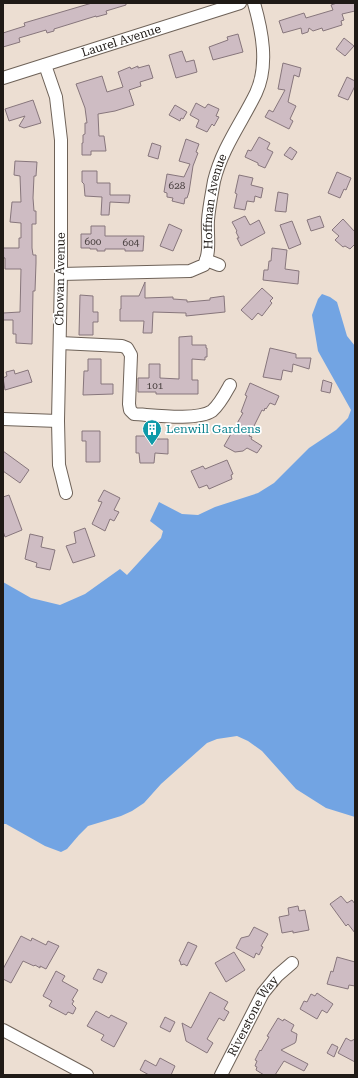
<svg xmlns="http://www.w3.org/2000/svg" width="358" height="1078" font-family="'Roboto Serif',serif">
	<rect width="100%" height="100%" fill="#ecded2"/>
	<!-- water -->
	<path fill="#72a4e3" d="M322,294L330,297L337,302L347,336L355,346V817L326,808L296,789L262,751L248,741L237,736L217,739L207,743L161,784L144,803L132,811L121,816L88,826L79,835L67,849L61,852L45,846L6,824H3V582L31,598L60,605L85,594L120,569L127,575L161,538L163,531L150,521L159,502L182,514L198,515L215,507L258,493L274,483L309,448L336,430L348,418L351,410L318,351L312,315L318,299Z"/>
	<!-- building -->
	<path fill="#cebcc3" stroke="#87767c" d="M92,3H126V5L106,11L107,14L96,17V16L54,29V31L47,33L46,30L19,38L20,42L3,47V33L25,26L24,23Z
		M337,3H355V11L342,14L344,20L341,21L342,25L323,31L322,28L313,31L309,28L308,32L302,34L301,28L283,33L279,21L304,13L306,18L333,10L331,5Z
		M238,34L243,52L213,60L209,47L228,40L227,37Z
		M344,38L354,46L345,56L336,49Z
		M182,51L186,62L194,60L197,72L176,78L169,55Z
		M283,63L301,68L299,77L294,75L288,102L296,106L290,119L293,121L289,129L265,117L269,110L273,112L285,90L278,89Z
		M149,65L153,78L140,82L141,86L129,90L134,105L115,111L98,114L99,136H104L106,151H91V155H82V143H83V135L85,134V123H87L85,108L76,84L102,76L107,92L123,87L118,72L130,67L131,69L138,66V68Z
		M347,77L355,81V86L348,100L338,96Z
		M33,100L41,123L24,128L19,126L25,116L9,121L5,109Z
		M196,103L205,108L208,104L219,109L216,116L219,117L214,126L212,124L207,132L196,127L199,120L190,115Z
		M175,105L187,112L183,119L181,118L180,121L169,115Z
		M259,137L270,143L267,149L273,152L265,168L258,165V163L245,157L248,150L251,151Z
		M186,139L199,144L196,152L198,153L193,166L189,192L187,198H185L184,204L172,201L173,198L167,197V193L164,192L167,174L184,177L190,164L179,161Z
		M152,143L161,146L158,159L148,156Z
		M290,147L297,152L292,160L284,155Z
		M15,161L37,162L36,176H34L33,198L34,211H36V224H32V248L33,255H36V263L35,291H33L32,344L16,343V334H13V320H3V313L20,312L21,269H5V258H4L3,255V248H19V238H21V223L10,222L12,202H21L20,176L14,175Z
		M82,171H97V183H110V195H130L129,203L110,202L109,215H101L102,197L85,196L84,184L82,182Z
		M337,172L351,178L346,190L344,189L340,198L328,193Z
		M239,175L253,178L251,185L263,188L261,198L255,196L254,202L247,201L245,210L234,208L237,194L235,193Z
		M278,192L288,194L286,212L275,211Z
		M245,216L250,225L259,220L265,233L241,246L237,238H239L236,232L237,231L232,222Z
		M320,216L324,227L311,231L307,220Z
		M343,219L355,232V244L350,249L345,246L343,247L335,240L339,236L332,230Z
		M292,221L301,244L289,249L280,225Z
		M169,224L182,230L173,251L160,246Z
		M91,226H105V236H144L143,251H125V249H105V251H97V249H90V248H81V234H91Z
		M272,248L287,250L285,269L299,271L298,284L263,280L264,270H268L269,261H271Z
		M145,282V298L173,297V299L187,300V302L210,300V298L224,296L225,312L186,316V313L153,312L152,333H143L144,321H120V309H121V296H139Z
		M262,288L273,298L270,301L272,303L262,316L258,313L252,320L241,310Z
		M80,295L93,296V312H98V322H93V335H79Z
		M192,336V345H206V348H207V357H205V360L192,359V380H198V394H156V392H138V378H149V364H160V378L179,379V337Z
		M270,348L296,354V358H311L309,369L293,364L292,372L283,370L281,380L263,377Z
		M88,359H101V384H113V394L83,395L84,371H88Z
		M14,370L15,374L28,370L32,382L5,390L3,378L7,376L6,372Z
		M323,380L332,383L330,393L321,391Z
		M250,383L279,396L275,405L270,403L266,409L265,408L264,411L262,410L249,436L252,437L251,439L262,446L257,453L247,448L243,451L235,452L224,446L243,413L241,412L247,396L245,395Z
		M82,431H100V462H86V441H82Z
		M136,436H158L157,439H168V454L155,453L154,463H140L139,453H136Z
		M3,451L29,470L20,483L3,471Z
		M227,460L233,474L231,475L232,479L209,489L207,485L199,488L191,471L203,466L205,469Z
		M104,490L120,498L114,510L119,512L114,521L110,519L105,531L92,524L102,502L98,501Z
		M9,495L22,530L5,537L3,531V497Z
		M85,528L95,556L73,563L66,546L76,543L74,532Z
		M30,534L43,537L41,547L55,550L50,570L36,567L37,563L25,559Z
		M341,896L347,903L352,900L355,904V933L348,924L346,926L330,904Z
		M298,906L299,911L305,910L309,930L293,933V931L282,933L279,917L289,915L288,908Z
		M254,927L268,934L261,946L263,947L259,955L256,953L254,958L236,948L241,938L249,936Z
		M21,936L31,941L32,938L46,945L48,941L59,946L46,969L40,966V968L35,965L34,966L23,961L11,983L3,979V969Z
		M188,942L197,946L187,966L184,964L181,965L180,961H179Z
		M234,952L245,970L226,982L215,963Z
		M337,957L355,962V986L349,985L348,989L327,984L331,971L333,972Z
		M98,969L107,973L102,983L93,979Z
		M56,971L65,976L62,981L78,990L72,1000L74,1001L72,1004L76,1008L73,1014L68,1012L66,1015L49,1006L52,1001L43,996Z
		M210,992L228,1002L224,1009L229,1012L224,1021L219,1018L207,1039L213,1043L207,1053L186,1041L182,1023L191,1028Z
		M317,993L333,1004L327,1013L322,1010L317,1019L300,1009L304,1001L307,1002L311,994L315,996Z
		M96,1011L109,1018L111,1015L127,1023L114,1047L101,1040L104,1035L87,1026Z
		M165,1017L175,1022L170,1032L160,1027Z
		M278,1018L283,1021L284,1019L294,1025L291,1031L297,1034L296,1041L295,1043L281,1050L308,1064L304,1071L284,1061L275,1075H264L256,1070L257,1067L255,1066L257,1061L255,1060L260,1050L261,1051L269,1037L267,1036Z
		M346,1038L351,1041L355,1039V1062L338,1053Z
		M332,1044L338,1047L334,1057L327,1053Z
		M160,1058L175,1066L171,1075H149L140,1070L145,1060L156,1066Z"/>
	<g fill="none" stroke-linecap="round" stroke-linejoin="round">
		<defs>
			<g id="minor">
				<path d="M45,65L56,97L61,140V274L58,421L59,465L66,493"/>
				<path id="s1" d="M3,78L240,3"/>
				<path d="M206,260L219,265"/>
				<path id="s2" d="M61,274L190,271L204,265C211,251 207,235 208,220C209,207 212,193 214,181C222,148 242,122 256,93C269,65 262,31 254,3"/>
				<path d="M60,343L122,346L127,348L131,355L129,404L130,410L134,414C153,415 197,421 212,411C220,404 225,394 230,385"/>
				<path d="M3,419L58,421"/>
				<path d="M3,1030L87,1075"/>
				<path id="s3" d="M221,1075L263,993L277,976L292,963"/>
			</g>
		</defs>
		<!-- minor casing -->
		<use href="#minor" stroke="#6e6258" stroke-width="14"/>
		<!-- minor -->
		<use href="#minor" stroke="#fff" stroke-width="12"/>
	</g>
	<!-- icons -->
	<defs>
		<symbol id="building-pin" viewBox="-11 -11 22 30"><path d="M0 17L-7.5 6A9.5 9.5 0 1 1 7.5 6Z" fill="#0f9aa8" stroke="#fff"/><path d="M-4-6H4V6H1V3H-1V6H-4ZM-2.5-4.3h1.7v1.8h-1.7ZM.8-4.3h1.7v1.8H.8ZM-2.5-1h1.7V.8h-1.7ZM.8-1h1.7V.8H.8Z" fill="#fff"/></symbol>
	</defs>
	<g fill-rule="evenodd">
		<use href="#building-pin" x="141" y="418" width="22" height="30"/>
	</g>
	<g text-anchor="middle" stroke-width="3.5" stroke-linejoin="round" paint-order="stroke">
		<!-- number labels -->
		<g font-size="10" fill="#4b4241">
			<text x="177" y="189">628</text>
			<text x="93" y="245">600</text>
			<text x="131" y="246">604</text>
			<text x="155" y="389">101</text>
		</g>
		<!-- street labels -->
		<g font-size="12" fill="#1f1a16" stroke="#fff">
			<text dy="4" stroke="none"><textPath href="#s1" startOffset="124">Laurel Avenue</textPath></text>
			<text dy="4" stroke="none"><textPath href="#s2" startOffset="209">Hoffman Avenue</textPath></text>
			<text transform="translate(60 279) rotate(-89)" y="4">Chowan Avenue</text>
			<text dy="4" stroke="none"><textPath href="#s3" startOffset="67">Riverstone Way</textPath></text>
		</g>
		<!-- culture labels -->
		<g font-size="12" fill="#0d838f" stroke="#fff" text-anchor="start">
			<text x="166" y="433">Lenwill Gardens</text>
		</g>
	</g>
	<!-- border -->
	<rect width="358" height="1078" fill="none" stroke="#1f1a16" stroke-width="8"/>
</svg>
